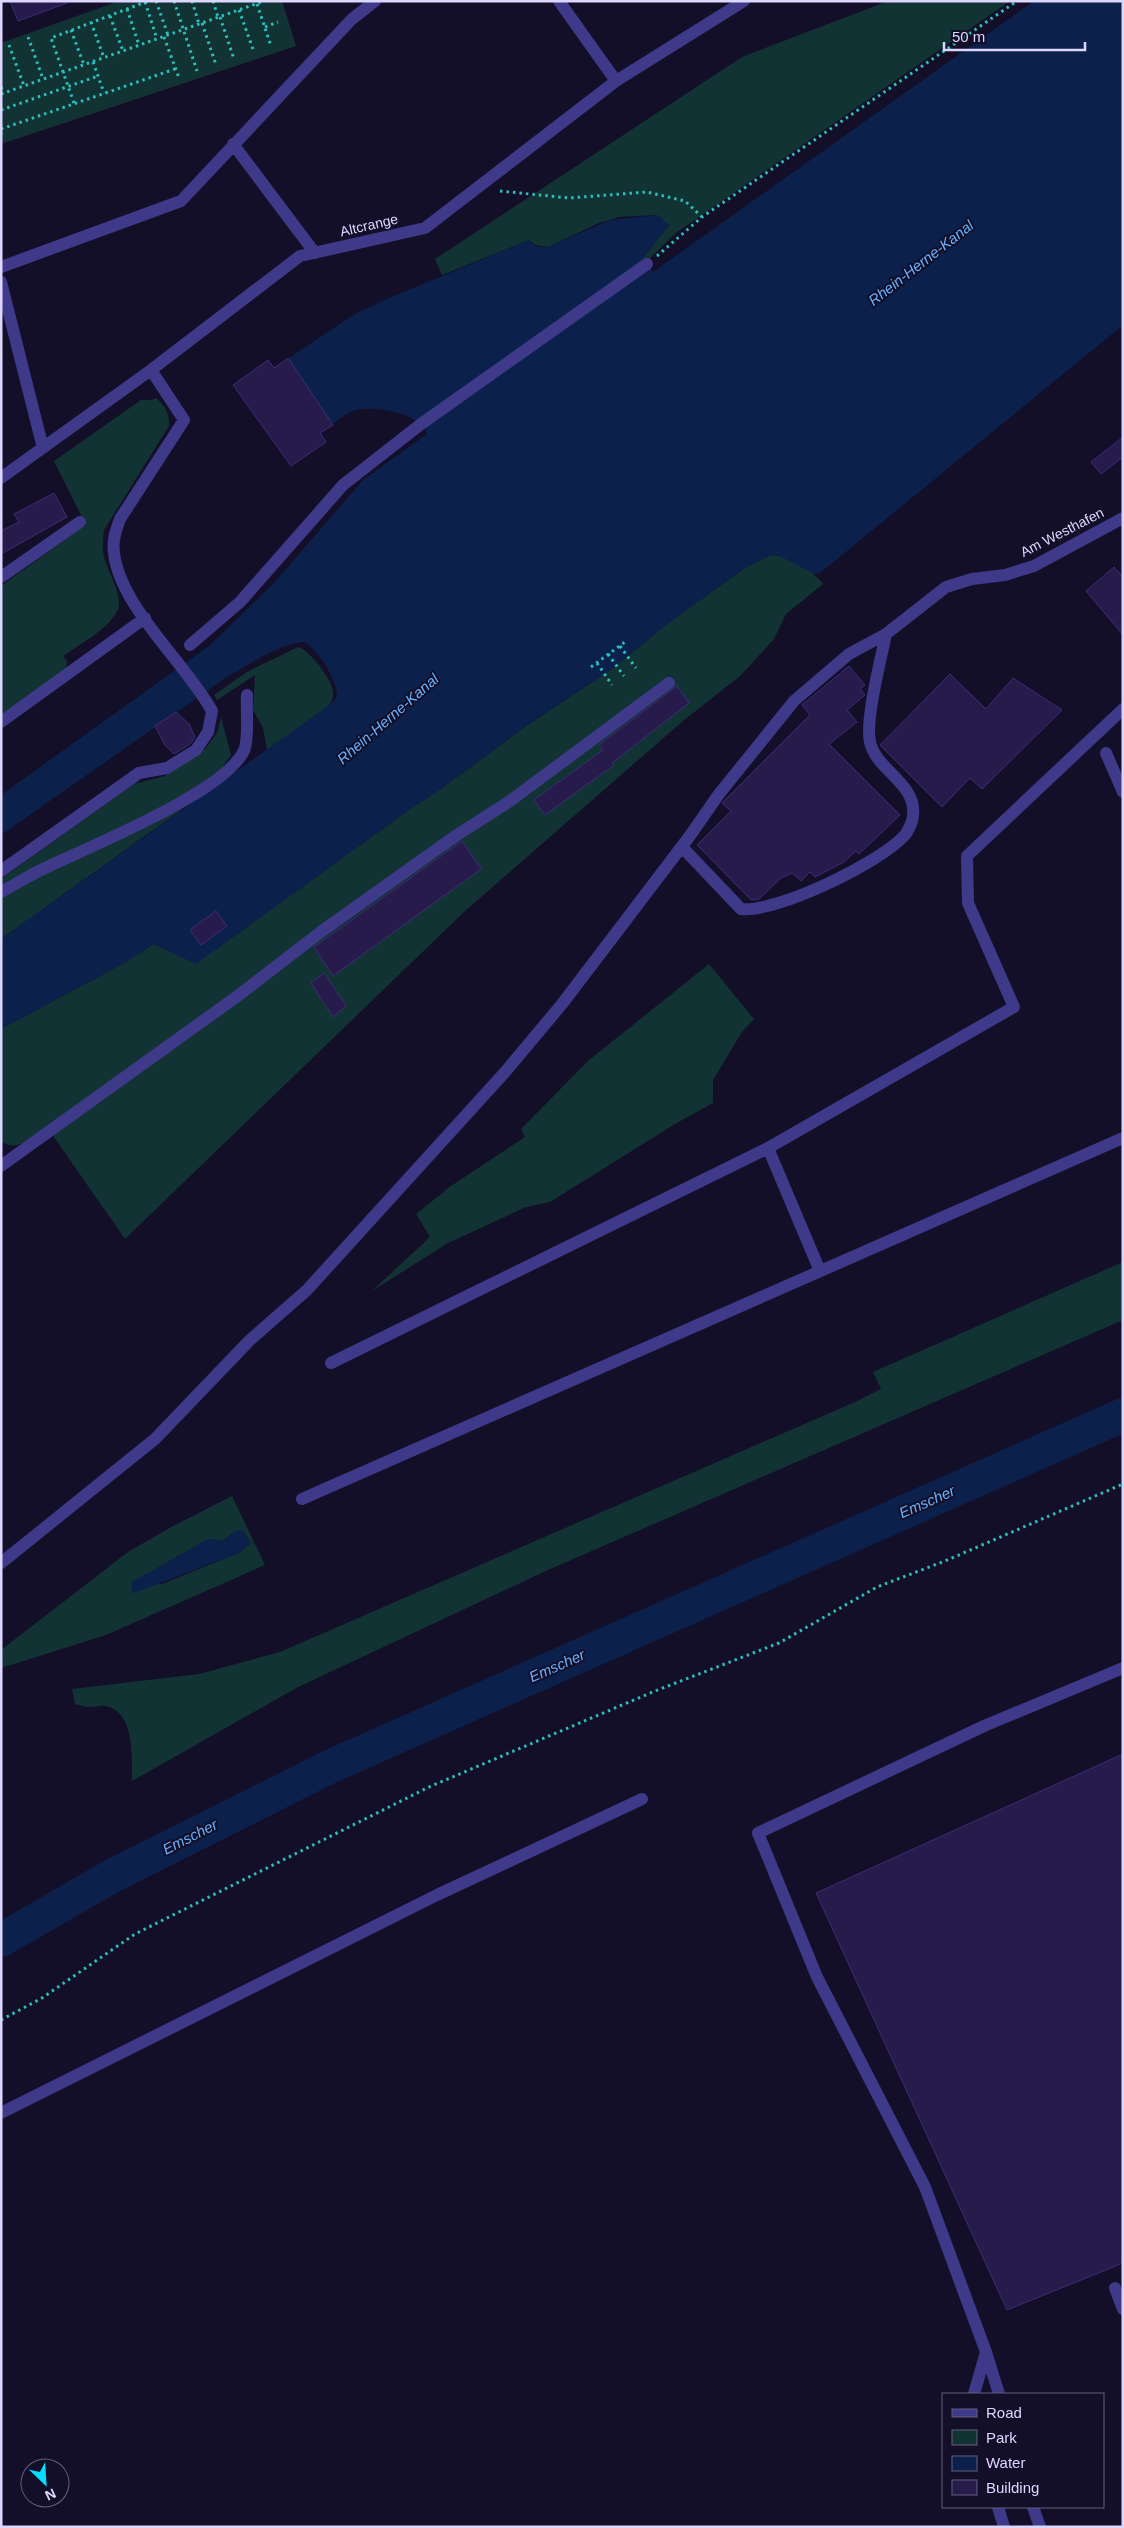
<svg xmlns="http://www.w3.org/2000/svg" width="1124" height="2528" font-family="Helvetica,sans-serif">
	<rect width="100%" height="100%" fill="#140f29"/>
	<!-- green -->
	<path fill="#123333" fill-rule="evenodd" d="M119,1H282L296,46L1,144V43Z
		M888,1H1010L676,233L646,262L643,258L669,225L657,215L619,217L599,223L548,247L535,245L529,240L442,275L435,259L742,57Z
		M156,398C165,405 170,415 169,426L104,530C103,540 102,548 104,557C108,574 127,599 115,615C103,632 80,644 63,656L67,661L66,669L1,715V586L86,525L54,461L141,400H152Z
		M771,555C789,555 812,570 823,584L786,614L774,639L740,676L683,721L465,911L125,1239L47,1127C34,1136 16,1154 1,1141V1029L126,962L153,944L212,952L410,809L435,793L529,724L609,671L670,622L746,567Z
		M298,647C309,649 332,680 333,691C334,697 331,702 329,706L267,750L263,728L253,710L255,675L217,700L214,695L247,672Z
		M221,717L231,755L221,769L167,808L1,888V879L134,784L165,776L205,749L217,733Z
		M184,808L1,939V897L43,873Z
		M709,964L754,1019L742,1032L713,1080V1103L675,1124L550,1202L526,1207L448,1243L372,1291L430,1237L416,1214L451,1186L525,1137L521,1129L588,1061Z
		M1123,1262V1320L548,1570L298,1687L132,1781C132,1758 135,1712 106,1706C100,1705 96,1707 90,1707C85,1707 80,1705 75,1704L72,1689L199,1674L280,1652L855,1402L881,1389L873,1372Z
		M232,1496L265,1565L106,1635L1,1668V1650L128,1552L173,1526ZM235,1531L241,1552L162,1584L133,1582L208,1539L223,1541Z"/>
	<!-- water -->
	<path fill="#0b214c" d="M1034,1H1123V325L820,573L814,574L778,555H771L746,567L670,622L609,671L529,724L435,793L410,809L196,964L153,944L126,962L1,1029V939L328,706L337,697C339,683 317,647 304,642C284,641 241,669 224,679L1,835V795L209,646L273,584L363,480L427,434C426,431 424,426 421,424C408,412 369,405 353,411C341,416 331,426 320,433L274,368L355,314L389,298L529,240L535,246L548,247L610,220L657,215L669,225L643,258L653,272Z
		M243,1530L251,1543L241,1552L134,1593L131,1592L132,1582L208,1539L223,1541L235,1531Z"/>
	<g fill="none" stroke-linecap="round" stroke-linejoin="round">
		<!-- river -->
		<path stroke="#0b214c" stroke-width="34" d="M1,1940L112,1876L329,1767L1123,1415"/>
	</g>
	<!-- building -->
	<path fill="#261b4a" stroke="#3d2c77" d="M10,1H67V3L18,21Z
		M288,358L333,425L320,433L326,442L291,466L233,385L268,360L274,368Z
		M1123,437V457L1101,474L1091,462Z
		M54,493L67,517L1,554V531L19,522L14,514Z
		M1114,567L1123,577V635L1086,591Z
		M849,666L865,685L860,689L865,695L847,710L857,722L829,744L900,815L859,854L856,851L844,862L815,877L810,872L801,881L792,873L781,878L759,899L751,900L697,845L731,811L722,803L810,715L802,705Z
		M950,674L986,709L1013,678L1062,710L982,789L970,778L942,807L880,745Z
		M677,686L689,703L612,763L614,765L545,815L534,800L603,750L599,745Z
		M176,712L189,724L195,737L190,744L174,754L165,745L155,726Z
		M462,841L481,869L333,976L314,947Z
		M216,911L227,926L201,945L190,930Z
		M324,973L346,1006L333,1017L311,983Z
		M1123,1754V2263L1007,2310L816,1893Z"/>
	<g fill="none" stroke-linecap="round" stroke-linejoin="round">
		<!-- path -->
		<path stroke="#2cbeba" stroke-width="3" stroke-dasharray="2.5 4" stroke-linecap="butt" d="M156,1L168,35
			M174,1L197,71
			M192,1L199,24
			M213,1L218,17
			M145,2L157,39
			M257,4L271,46
			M127,9L139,45
			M239,10L254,52
			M110,16L123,51
			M220,17L234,59
			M91,22L104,58
			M202,23L216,65
			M265,27L278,22
			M71,30L84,65
			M28,37L43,79
			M164,37L179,78
			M9,45L24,86
			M93,62L104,93
			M1,87L4,93
			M1,94L264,1
			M74,103L51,38L148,1
			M1,110L98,76
			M1,129L175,69
			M1,134L2,135
			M500,191L569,198L647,192L685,201L702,217
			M657,256L702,217L1017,1
			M620,646L636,668
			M608,654L624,676
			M597,663L612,685
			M591,667L625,642
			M1,2020L42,1998L135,1934L429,1787L655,1691L779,1643L877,1587L945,1561L1123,1484"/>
		<!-- minor -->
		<path stroke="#3f3989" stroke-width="12" d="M559,1L616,81
			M233,144L315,253
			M1,267L181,201L352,19L375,1
			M1,282L43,448
			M1,478L151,370L300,256L425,228L616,81L744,1
			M1,577L80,522
			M190,645L240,602L343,485L421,424L647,264
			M1,722L145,618
			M1106,753L1123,792
			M682,847L741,909C777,913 879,863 904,836C908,832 913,821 913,815C917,784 876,770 870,742C865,720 881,659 886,634
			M1,871L139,773L167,768L196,750L208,732L212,711C185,662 120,607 114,553C112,541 116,530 120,519L184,420L151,370
			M1,892C16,884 30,875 45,868C86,848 231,790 245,748C249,733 246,711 247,695
			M768,1148L820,1271
			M1,1166L239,995L322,931L457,835L510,801L669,683
			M331,1363L768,1148L1014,1007L968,903L967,856L1123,709
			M302,1499L1123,1138
			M1,1563L155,1439L249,1341L307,1290L506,1071L562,1004L689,837L719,794L794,701L849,654L886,634L946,587L972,579L1005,575L1034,566L1123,518
			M1,2113L437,1895L642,1799
			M1115,2288L1123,2309
			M986,2352L999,2394
			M974,2394L986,2352L925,2187L817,1977L758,1833L984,1726L1123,1668
			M998,2507L1004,2527
			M1033,2507L1040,2527"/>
	</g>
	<g text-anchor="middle" stroke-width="4" stroke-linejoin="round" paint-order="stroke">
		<!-- street labels -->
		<g font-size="14" fill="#ddd7ff" stroke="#140f29">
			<text transform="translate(369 225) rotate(-13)" y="5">Altcrange</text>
			<text transform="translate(1062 532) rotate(-27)" y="5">Am Westhafen</text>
		</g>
		<!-- water labels -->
		<g font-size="15" font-style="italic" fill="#65b2ff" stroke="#140f29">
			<text transform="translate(921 263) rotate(-38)" y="5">Rhein-Herne-Kanal</text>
			<text transform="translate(388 719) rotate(-41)" y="5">Rhein-Herne-Kanal</text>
			<text transform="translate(927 1502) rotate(-24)" y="5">Emscher</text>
			<text transform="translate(557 1666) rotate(-24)" y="5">Emscher</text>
			<text transform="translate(190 1837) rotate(-27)" y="5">Emscher</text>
		</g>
	</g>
	<!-- border -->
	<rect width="1124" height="2528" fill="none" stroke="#ddd7ff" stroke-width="5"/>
	<!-- legend -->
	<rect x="942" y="2393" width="162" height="115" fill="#140f29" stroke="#645f7f"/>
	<rect x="952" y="2409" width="25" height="8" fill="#3f3989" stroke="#645f7f"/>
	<text x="986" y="2418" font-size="15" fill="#ddd7ff">Road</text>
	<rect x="952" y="2430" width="25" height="15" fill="#123333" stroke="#645f7f"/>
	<text x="986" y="2443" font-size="15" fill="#ddd7ff">Park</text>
	<rect x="952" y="2456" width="25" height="15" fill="#0b214c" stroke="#645f7f"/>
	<text x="986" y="2468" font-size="15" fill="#ddd7ff">Water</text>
	<rect x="952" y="2480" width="25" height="15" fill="#261b4a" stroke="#645f7f"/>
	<text x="986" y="2493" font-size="15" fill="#ddd7ff">Building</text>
	<!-- north arrow -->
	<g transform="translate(45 2483) rotate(155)"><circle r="24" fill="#140f29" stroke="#645f7f"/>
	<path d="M0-4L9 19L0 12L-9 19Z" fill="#03ddff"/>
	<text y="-8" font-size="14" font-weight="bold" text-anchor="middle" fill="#ddd7ff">N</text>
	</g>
	<!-- scale -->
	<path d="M944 42v8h141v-8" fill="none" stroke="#ddd7ff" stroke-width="2.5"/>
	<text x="952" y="42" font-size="15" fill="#ddd7ff" stroke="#140f29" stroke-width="4" paint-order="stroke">50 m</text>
</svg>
